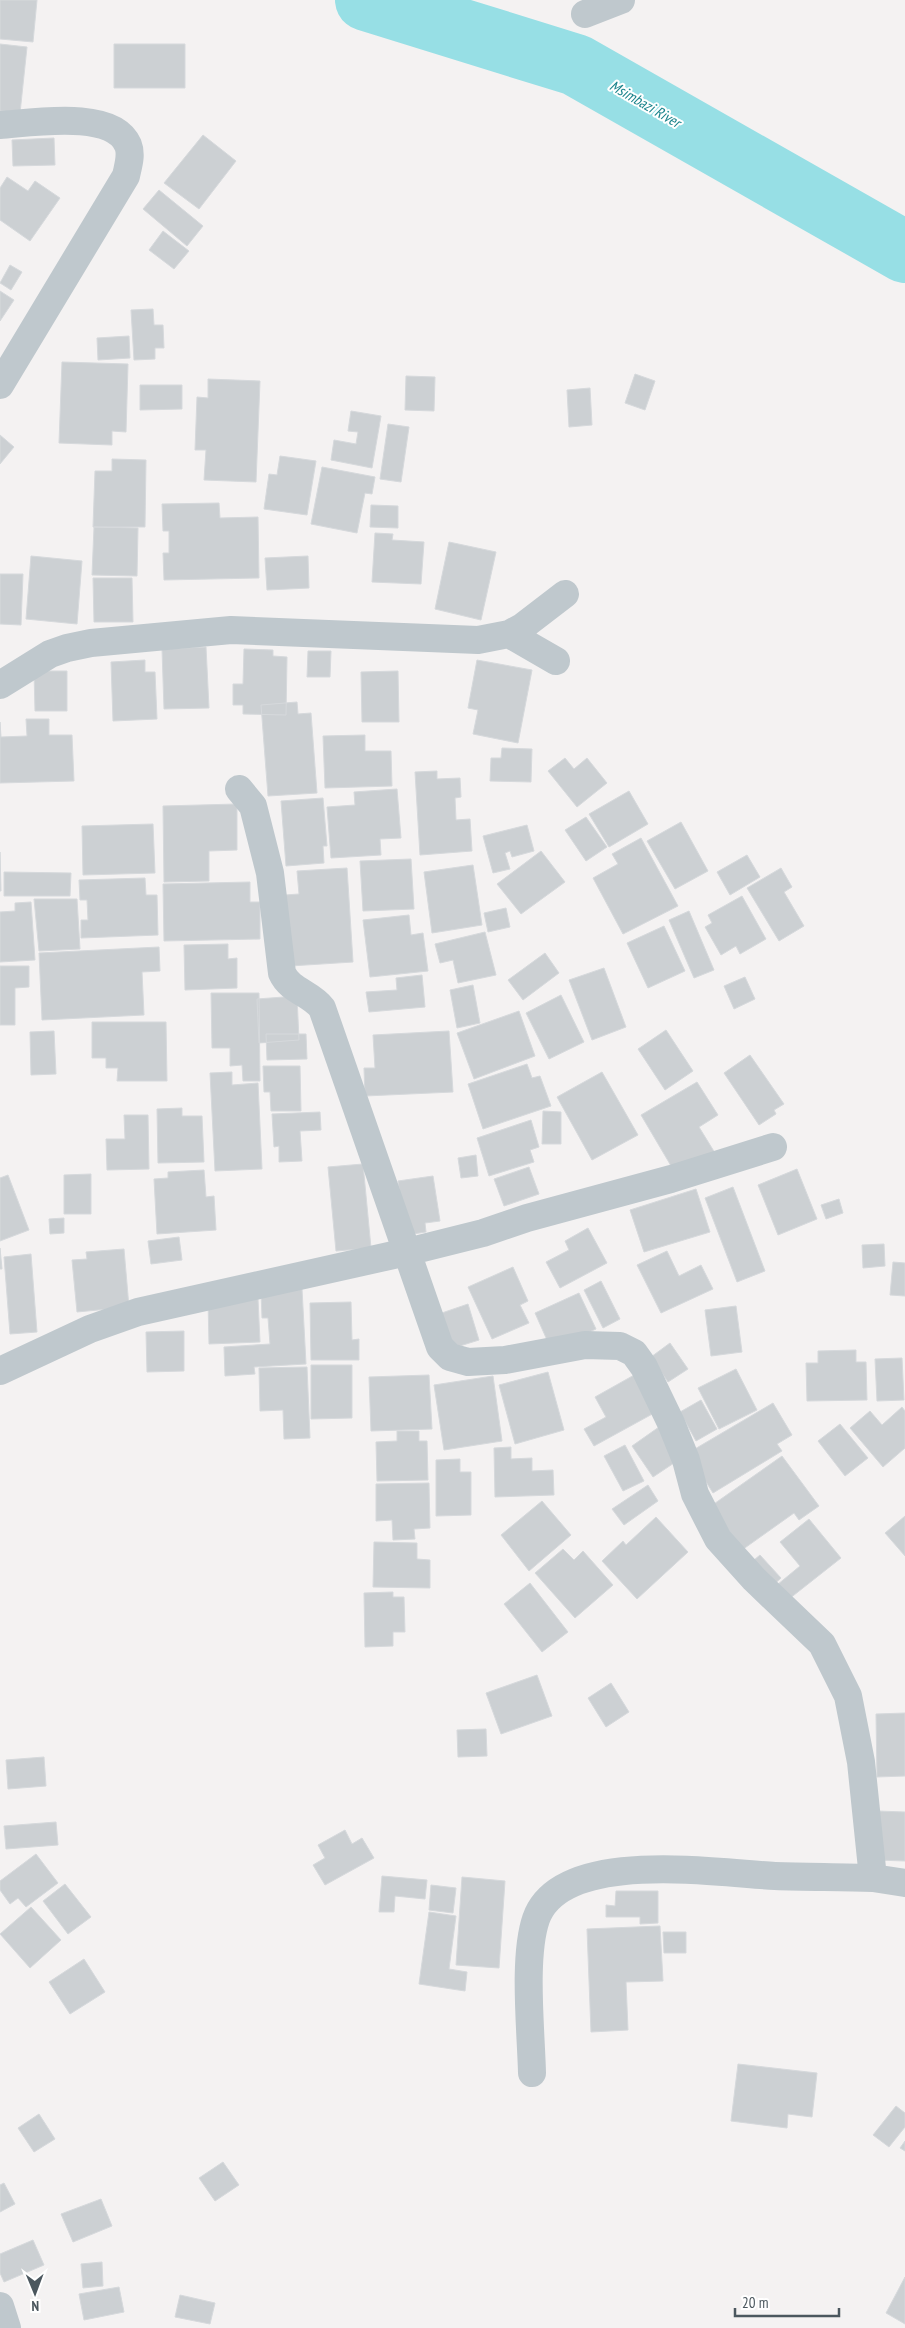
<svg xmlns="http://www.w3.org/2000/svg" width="905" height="2328" font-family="'PT Sans Narrow',sans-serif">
	<rect width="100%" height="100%" fill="#f4f2f2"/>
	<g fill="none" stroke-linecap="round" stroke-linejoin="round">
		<!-- river -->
		<path stroke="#97dfe5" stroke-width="62" d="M366,0L576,65L905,252"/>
	</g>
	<!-- building -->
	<path fill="#ccd0d3" stroke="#d6d9dc" d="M0,0H37L33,42L0,39Z
		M0,44L27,47L20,113L0,111Z
		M114,44H185V88H114Z
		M203,135L236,161L199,209L164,183Z
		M54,138L55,165L13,166L12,140Z
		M7,177L28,191L35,181L60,198L30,241L0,220V188Z
		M159,190L203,226L187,246L143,209Z
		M163,231L189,251L174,269L149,250Z
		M10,265L22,272L11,290L0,283Z
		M0,291L14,300L0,321Z
		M153,309L154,325H163L164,348H155V359L134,360L131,310Z
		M129,336L130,358L98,360L97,338Z
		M62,362L128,364L126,432L112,431V445L59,443Z
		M635,374L655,381L645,410L625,403Z
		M406,376L435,377L434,411L405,410Z
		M208,379L260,381L256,482L204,480L206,450H195L197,397L208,398Z
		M140,385H182V409L140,410Z
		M590,388L592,425L569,427L567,390Z
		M351,411L381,416L372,468L331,460L334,440L356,444L358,432L348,431Z
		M388,424L409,427L401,482L380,479Z
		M0,435L14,447L0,464Z
		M280,456L316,461L307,515L264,509L269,474L277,475Z
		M112,459L146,460L145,527H93L95,471H112Z
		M322,467L375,477L372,494L365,493L357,533L311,524Z
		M219,503L220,518L258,517L259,578L164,580L163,553H169V531H163L162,504Z
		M371,505L398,506V528L370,527Z
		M94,527L138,528L137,576L92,575Z
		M375,533L393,534L392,540L424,542L421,584L372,582Z
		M449,542L496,552L481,620L435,609Z
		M31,556L82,561L77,624L26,619Z
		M308,556L309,588L267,590L265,558Z
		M0,574H23L21,625L0,624Z
		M93,578H132L133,622H94Z
		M206,647L209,708L164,709L162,649Z
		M244,649L273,650V656L287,657L286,715L243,714V705H233V684H243Z
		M308,651H331L330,677H307Z
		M145,660V672H155L157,719L113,721L111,662Z
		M477,660L532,670L518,743L473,734L478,710L468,708Z
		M34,671H67V711H35Z
		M398,671L399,722H362L361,672Z
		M297,702L298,714L311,713L317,793L268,796L261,705Z
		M26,719H49V735H72L74,781L0,783V722L1,737L27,736Z
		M365,735V751H391L392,786L325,788L323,736Z
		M502,748L532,749L531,782L490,781L491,758H501Z
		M565,758L574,769L587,758L607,783L577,807L548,771Z
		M437,771V779L460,778L461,797L455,798L456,820L470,819L472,851L420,855L415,772Z
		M397,789L401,838L380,839L381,855L331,858L327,807L355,805L354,792Z
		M629,791L648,824L609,847L589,814Z
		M323,798L327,846H323L324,863L286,866L281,801Z
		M237,804V850L209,851V881L164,882L163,806Z
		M586,817L607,847L586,861L565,830Z
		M681,822L708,871L675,889L647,841Z
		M153,824L155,873L83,875L82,826Z
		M527,825L534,851L512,857L510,851L505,853L510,869L493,873L483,836Z
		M641,838L678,906L623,934L593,878L618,864L612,854Z
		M541,851L565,882L521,914L497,884Z
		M0,852L1,891H0Z
		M747,855L760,877L730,895L717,872Z
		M411,859L414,909L363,911L360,861Z
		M473,865L482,925L432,933L424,872Z
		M347,868L353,962L290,966L285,895L299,894L297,871Z
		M781,868L792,887L784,892L804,926L779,941L747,888Z
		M4,872L71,873L70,896H4Z
		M145,878L146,895H157L158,935L81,938V920H88L87,900H80L79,880Z
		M250,882V902H260V939L164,941L163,884Z
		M742,896L766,939L740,954L736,946L721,955L705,927L712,923L708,915Z
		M34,899H77L80,949L39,951Z
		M31,902L35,960L0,962V912L15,911V903Z
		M506,908L510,927L488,932L484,913Z
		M689,911L714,970L694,978L669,920Z
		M409,915L411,935L423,933L428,971L370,977L363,920Z
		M664,926L685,971L648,988L627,943Z
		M485,932L496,975L458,983L453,960L440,963L435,944Z
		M228,944V959L237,958V988L185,990L184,945Z
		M159,947L160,971L142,972L144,1015L42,1020L39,953Z
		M545,953L559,973L523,1000L508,980Z
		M0,966H29V987L15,988V1025H0Z
		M604,968L626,1027L592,1040L569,980Z
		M422,975L425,1007L369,1012L366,992L397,990L396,978Z
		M745,977L755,999L734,1009L724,986Z
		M473,985L480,1023L457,1028L450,990Z
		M211,993H259L260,1081H243L242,1065L230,1066V1048H212Z
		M561,995L584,1042L549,1059L526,1013Z
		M297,996L299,1040L259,1043L257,999Z
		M519,1011L535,1056L474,1079L457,1033Z
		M92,1022H166L167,1081H117L118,1068H106V1058H92Z
		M666,1030L693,1071L665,1090L638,1049Z
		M54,1031L56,1074L31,1075L30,1032Z
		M449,1031L453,1092L365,1096L364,1068H375L373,1035Z
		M266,1034H306L307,1059L267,1060Z
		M750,1055L784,1104L774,1110L776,1114L759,1125L724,1073Z
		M527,1064L532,1078L540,1076L551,1106L483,1129L468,1084Z
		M263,1066H300L301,1111H271L270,1092H264Z
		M232,1072V1085L258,1083L262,1169L215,1171L210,1073Z
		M602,1072L638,1135L592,1160L557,1097Z
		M697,1082L718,1115L699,1127L715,1153L677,1176L641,1115Z
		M182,1108V1116H202L204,1162L158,1163L157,1109Z
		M543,1111L561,1112V1144H542Z
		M320,1112L321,1130L300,1131L302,1161L279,1162V1146L274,1147L272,1114Z
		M124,1115H148L149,1169L107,1170L106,1139H125Z
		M531,1120L539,1147L530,1150L534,1162L489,1176L477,1138Z
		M476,1155L478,1176L461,1178L458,1158Z
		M363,1164L371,1248L336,1251L328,1167Z
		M529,1167L539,1194L504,1206L494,1179Z
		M797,1169L817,1219L778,1235L758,1185Z
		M204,1170L206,1197L214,1196L216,1230L157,1234L154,1179L168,1178V1172Z
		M91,1174V1214H64V1175Z
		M8,1175L29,1230L0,1241V1178Z
		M433,1176L440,1221L425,1223L426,1232L406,1235L398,1181Z
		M733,1187L765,1271L737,1282L705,1198Z
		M696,1189L710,1232L644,1252L630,1210Z
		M839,1199L843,1213L826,1219L821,1205Z
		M64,1218V1233L50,1234L49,1219Z
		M588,1228L607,1263L560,1288L546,1262L569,1250L565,1241Z
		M179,1237L182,1260L151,1264L148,1241Z
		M884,1244L885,1266L863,1268L862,1245Z
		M0,1248L2,1269H0Z
		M124,1249L129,1307L77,1312L72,1260L87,1259L86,1252Z
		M667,1251L679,1276L701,1265L713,1289L661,1313L637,1265Z
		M31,1254L37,1332L10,1334L4,1257Z
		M893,1262L905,1263V1296L890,1295Z
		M513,1267L528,1301L520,1305L529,1323L492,1339L468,1287Z
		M601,1281L620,1319L603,1328L584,1290Z
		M302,1289L306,1364L254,1367L255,1374L225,1376L224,1347L270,1344L268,1318H262L261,1291Z
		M579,1293L596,1329L551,1349L535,1313Z
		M258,1299L260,1342L209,1344L208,1300Z
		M351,1302L352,1340L359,1339V1360H311L310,1303Z
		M468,1304L479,1340L447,1350L436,1315Z
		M736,1306L742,1352L711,1356L705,1310Z
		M184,1331V1371L147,1372L146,1332Z
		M670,1343L688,1369L668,1382L651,1357Z
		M856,1350V1362H866L867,1400L807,1401L806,1363H818V1351Z
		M902,1358L904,1400L877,1401L875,1359Z
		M311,1365H352V1418L311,1419Z
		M307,1367L310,1438L284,1439L283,1410L260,1411L259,1368Z
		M736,1369L757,1410L719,1429L698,1388Z
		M548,1372L564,1430L515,1444L499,1385Z
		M636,1374L656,1412L594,1446L584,1429L606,1417L595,1397Z
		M429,1375L432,1429L371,1431L369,1377Z
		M493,1376L502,1441L444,1450L434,1385Z
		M701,1400L717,1429L696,1441L680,1412Z
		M773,1403L792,1435L777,1444L782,1451L713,1493L688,1453Z
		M902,1407L905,1411V1448L883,1467L850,1428L870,1411L882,1425Z
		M840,1424L868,1458L845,1476L818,1441Z
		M659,1427L680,1459L653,1477L632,1446Z
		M397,1431H419V1441H427L428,1480L377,1481L376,1442L397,1441Z
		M625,1445L644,1481L623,1491L604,1456Z
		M511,1447V1459L532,1458V1471L553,1470L554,1495L495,1497L494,1448Z
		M782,1456L819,1506L799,1520L794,1513L742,1550L711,1506Z
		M460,1459V1472H471V1515L436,1516V1460Z
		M429,1483L430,1528L414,1529L415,1539L393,1540L392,1520L376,1521V1484Z
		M648,1485L658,1501L624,1525L612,1509Z
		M542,1501L571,1535L529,1571L501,1535Z
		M905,1516V1556L885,1533Z
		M656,1517L688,1552L637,1599L602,1561L623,1541L626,1545Z
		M809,1519L841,1558L789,1599L777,1585L800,1566L780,1542Z
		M374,1542L417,1543V1559L430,1560V1588L373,1587Z
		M563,1549L574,1560L583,1551L613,1585L575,1618L535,1573Z
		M760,1555L781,1578L769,1589L748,1565Z
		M530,1583L568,1632L542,1652L504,1604Z
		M393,1592V1597H404L405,1632H393V1646L365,1647L364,1593Z
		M537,1675L552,1716L501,1734L486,1693Z
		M611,1683L629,1712L606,1727L588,1698Z
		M905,1713V1776L877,1777L876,1714Z
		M486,1729L487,1756L458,1757L457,1730Z
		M44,1757L46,1786L8,1789L6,1760Z
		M878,1811L905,1812V1861L876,1860Z
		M56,1822L58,1845L6,1849L4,1826Z
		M345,1830L352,1844L362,1838L374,1858L325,1885L313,1865L325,1858L318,1845Z
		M36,1854L58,1883L26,1907L18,1898L10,1904L0,1890V1881Z
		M382,1876L427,1880L425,1899L395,1896L394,1912H379Z
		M462,1877L505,1881L499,1968L456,1965Z
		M65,1884L91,1917L68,1934L43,1901Z
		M431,1885L456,1888L453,1913L429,1910Z
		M616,1891H658V1923L640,1924V1917H606V1905L615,1906Z
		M31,1907L61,1940L30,1968L0,1934Z
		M429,1912L456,1916L449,1969L467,1972L465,1991L419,1984Z
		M660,1926L663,1981L626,1982L628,2030L591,2032L587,1929Z
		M663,1932H686V1953H664Z
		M84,1959L105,1992L70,2014L49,1982Z
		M738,2064L817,2073L812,2117L788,2114L787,2128L731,2121Z
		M896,2106L905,2113V2127L889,2147L873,2135Z
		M39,2114L55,2139L34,2152L18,2128Z
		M905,2141V2151L900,2148Z
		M223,2162L239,2185L215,2201L199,2178Z
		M4,2183L15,2204L0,2212V2185Z
		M101,2199L112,2226L73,2242L61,2214Z
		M33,2240L44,2265L4,2282L0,2273V2254Z
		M102,2262L103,2286L83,2288L81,2264Z
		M905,2277V2324L886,2313Z
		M119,2287L124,2312L84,2320L79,2294Z
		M180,2295L215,2303L210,2324L175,2317Z"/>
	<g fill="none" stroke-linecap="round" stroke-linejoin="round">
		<!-- street -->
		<path stroke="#bfc8cd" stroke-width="28" d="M585,14L621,0
			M0,125C31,123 113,109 128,145C132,155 128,166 126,176L0,385
			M509,634L522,627L565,594
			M0,685L50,654L67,648L91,643L231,630L478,640L509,634L556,661
			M239,789L253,806L270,873L282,973C290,991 311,993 322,1008L440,1347L450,1357L468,1362L505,1360L585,1345L620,1346L634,1353L644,1367L671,1423L686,1460L695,1494L718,1539L754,1579L822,1644L848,1696L861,1762L873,1878
			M0,1371L90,1329L138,1312L407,1252L483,1233L527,1218L671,1179L773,1147
			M532,2073C531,2031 523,1957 536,1919C561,1848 716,1873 775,1876C807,1877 840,1877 873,1878L905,1883
			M0,2306L7,2328"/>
	</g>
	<g text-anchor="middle" stroke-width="4" stroke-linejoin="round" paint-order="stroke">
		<!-- water labels -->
		<g font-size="15" font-style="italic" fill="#1a838b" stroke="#fff">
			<text transform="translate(645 104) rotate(30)" y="5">Msimbazi River</text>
		</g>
	</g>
	<!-- north arrow -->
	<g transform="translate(35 2293) rotate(179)" stroke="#ffffff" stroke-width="4" paint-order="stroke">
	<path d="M0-4L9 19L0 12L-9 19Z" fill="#4b575e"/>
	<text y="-8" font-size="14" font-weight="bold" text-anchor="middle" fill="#4b575e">N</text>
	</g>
	<!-- scale -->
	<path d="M735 2308v8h104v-8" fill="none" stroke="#4b575e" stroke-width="2.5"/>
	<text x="742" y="2308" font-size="15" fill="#4b575e" stroke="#ffffff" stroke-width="4" paint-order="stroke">20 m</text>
</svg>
